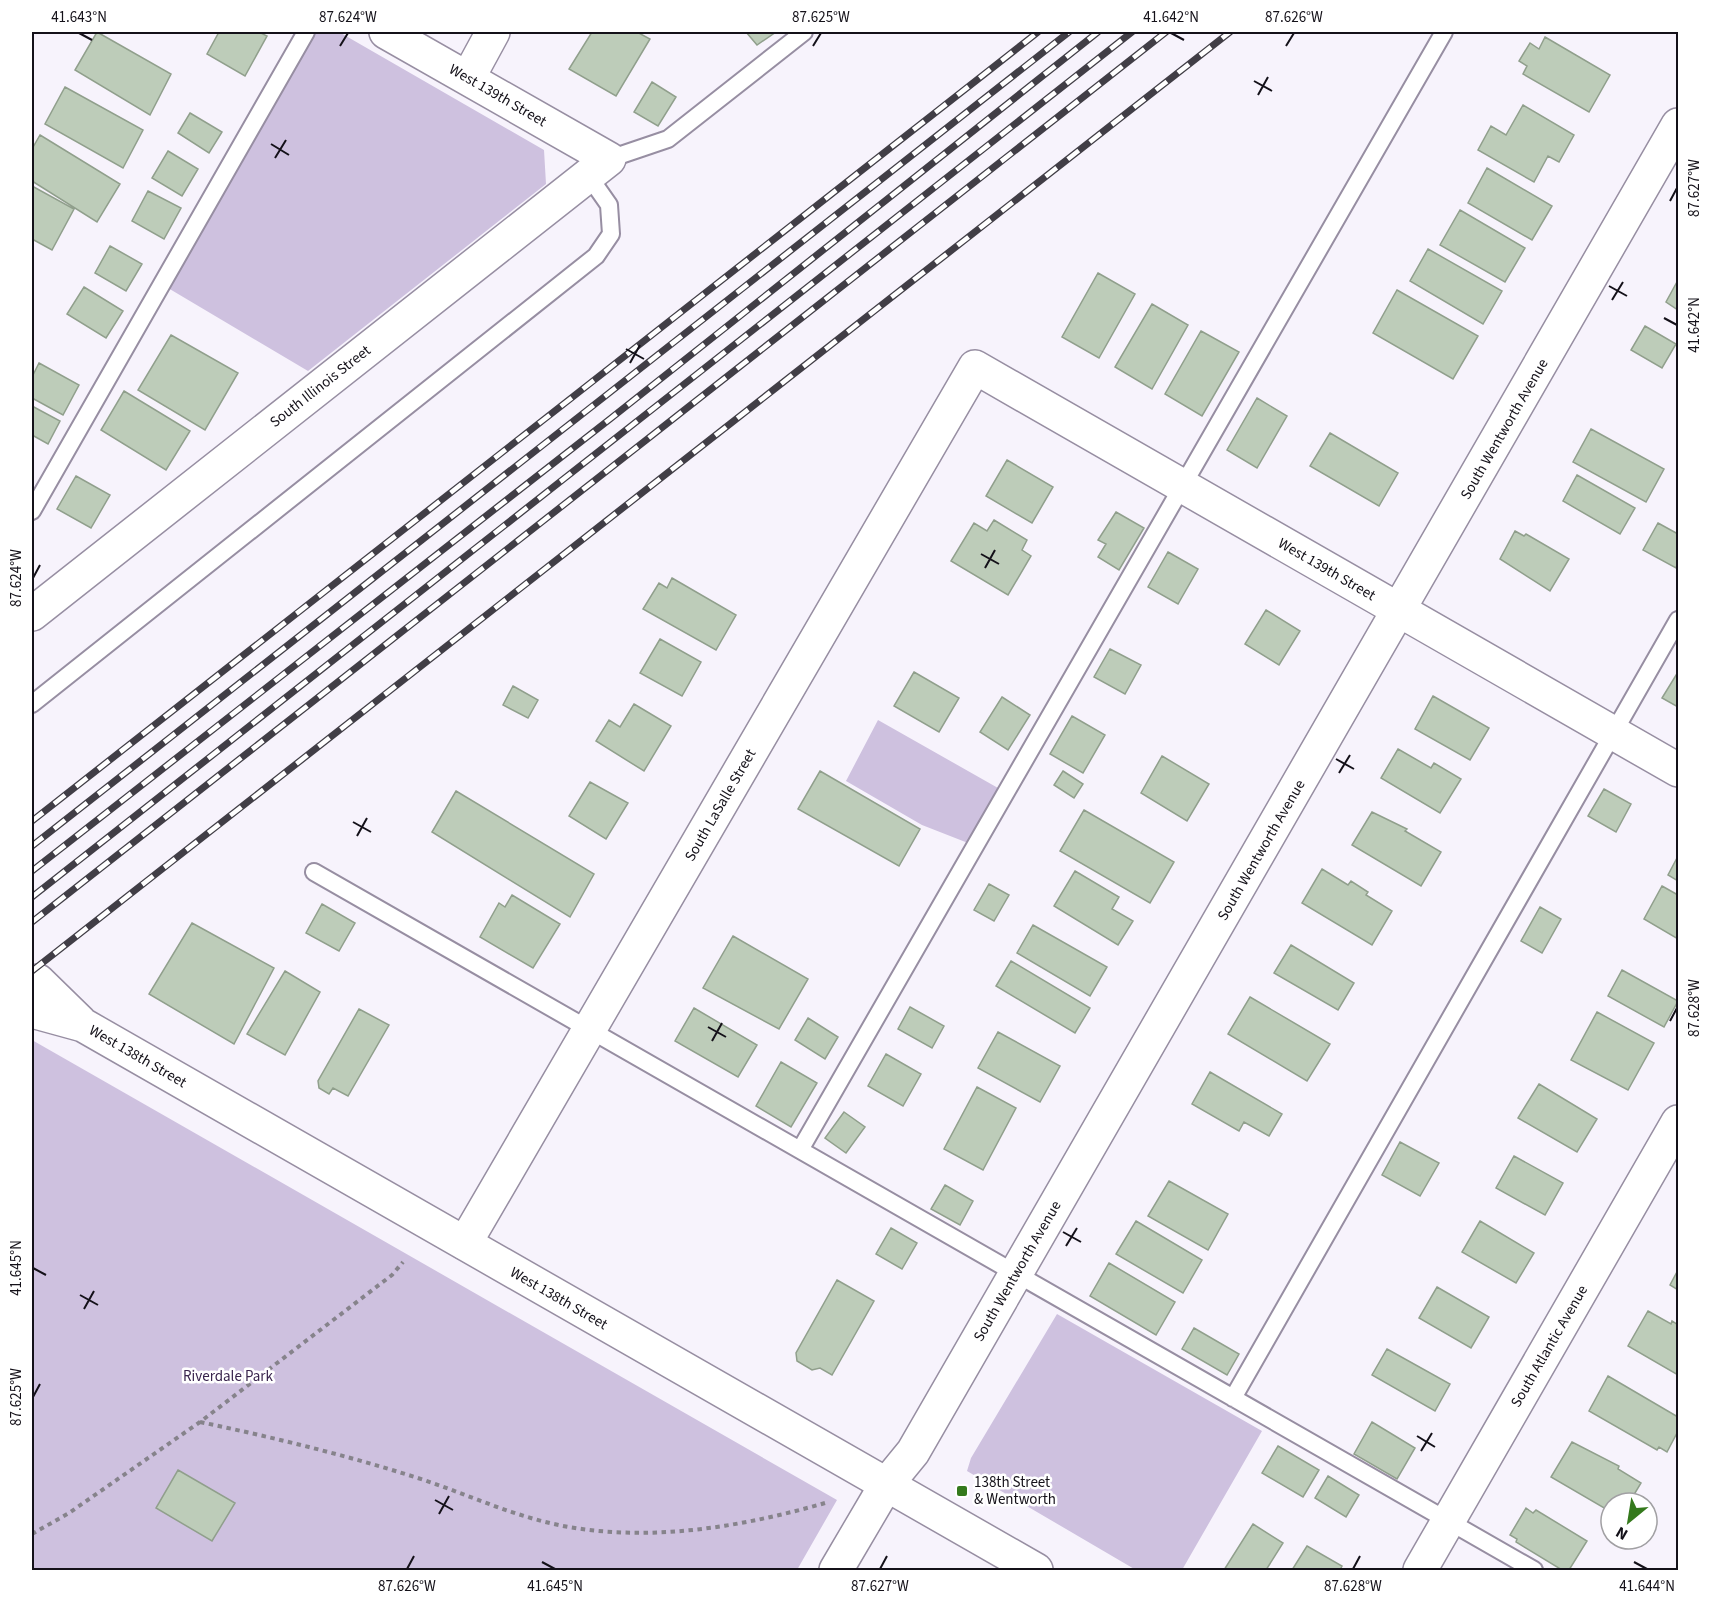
<svg xmlns="http://www.w3.org/2000/svg" width="1710" height="1602" font-family="'Source Sans 3',sans-serif">
	<rect width="100%" height="100%" fill="#f7f3fc"/>
	<!-- green -->
	<path fill="#cec1df" d="M315,32H339L544,150L546,184L308,371L168,288Z
		M878,720L998,788L968,843L922,825L846,781Z
		M32,1040L837,1500L797,1570H32Z
		M1057,1314L1262,1431L1182,1570H1136L967,1471L971,1458Z"/>
	<!-- building -->
	<path fill="#bdccb9" stroke="#909f8c" stroke-width="1.5" d="M97,32L171,74L150,115L75,70Z
		M219,32H259L267,36L245,76L207,54Z
		M592,32H637L650,39L616,96L569,69Z
		M746,32H776L757,45Z
		M1545,37L1610,75L1589,112L1523,74L1527,66L1519,61L1530,43L1539,49Z
		M652,82L676,97L658,126L634,112Z
		M65,87L143,130L123,168L45,124Z
		M1523,105L1574,135L1559,162L1548,156L1534,182L1478,150L1491,126L1506,135Z
		M190,113L222,132L209,153L178,133Z
		M40,135L120,184L97,222L32,181V149Z
		M168,151L198,169L182,196L152,178Z
		M1487,168L1552,206L1532,240L1468,203Z
		M32,186L74,209L52,250L32,239Z
		M148,191L181,208L164,239L132,221Z
		M1460,210L1525,248L1505,282L1440,245Z
		M110,246L142,264L126,291L95,273Z
		M1428,249L1502,291L1483,324L1410,281Z
		M1098,273L1135,294L1099,358L1062,337Z
		M1678,280V310L1666,302Z
		M84,287L123,311L106,338L67,314Z
		M1397,290L1478,336L1453,379L1373,333Z
		M1152,304L1188,325L1152,389L1115,367Z
		M1645,326L1676,344L1662,368L1631,350Z
		M1201,331L1239,352L1202,416L1165,394Z
		M171,335L238,373L205,430L138,390Z
		M39,363L79,385L63,415L32,398V377Z
		M124,391L190,431L166,470L101,430Z
		M1257,398L1287,416L1257,468L1227,450Z
		M32,406L60,421L48,444L32,435Z
		M1591,429L1664,469L1646,502L1573,462Z
		M1330,433L1398,473L1379,506L1310,466Z
		M1007,460L1053,487L1032,523L986,496Z
		M1577,475L1635,508L1620,534L1563,501Z
		M76,476L110,495L91,528L57,509Z
		M1116,512L1144,528L1119,570L1098,557L1106,544L1098,540Z
		M994,520L1027,540L1022,550L1031,556L1008,595L951,561L974,523L987,531Z
		M1658,523L1678,534V562L1676,568L1643,550Z
		M1515,531L1524,536L1526,534L1569,559L1550,591L1500,559Z
		M1168,552L1198,569L1178,604L1148,587Z
		M672,578L736,615L716,650L643,609L659,583L667,588Z
		M1266,610L1300,631L1279,665L1245,644Z
		M660,639L701,662L682,696L640,673Z
		M1110,649L1141,665L1125,694L1094,677Z
		M914,672L959,698L939,732L894,706Z
		M1678,672V707L1662,698Z
		M513,686L538,700L528,718L503,705Z
		M1433,696L1489,728L1470,760L1415,729Z
		M1002,697L1030,715L1008,750L980,732Z
		M634,704L671,726L644,771L596,741L609,720L620,727Z
		M1072,716L1105,735L1083,773L1050,754Z
		M1398,749L1431,768L1434,763L1461,779L1440,813L1381,778Z
		M1162,756L1209,784L1187,821L1141,793Z
		M820,771L920,829L899,866L798,809Z
		M1063,771L1083,784L1074,798L1054,785Z
		M590,782L628,803L606,839L569,816Z
		M1604,789L1631,804L1616,832L1588,816Z
		M456,791L594,874L570,917L432,832Z
		M1084,810L1174,862L1150,903L1060,851Z
		M1372,812L1407,829L1405,831L1441,852L1421,886L1352,845Z
		M1678,856V881L1668,875Z
		M1322,869L1348,885L1351,881L1368,892L1366,895L1392,911L1372,945L1302,903Z
		M1075,871L1119,897L1112,909L1133,921L1118,945L1054,906Z
		M989,884L1009,895L994,921L974,910Z
		M1662,886L1678,895V939L1644,919Z
		M512,895L560,924L533,968L480,937L499,903L505,907Z
		M322,904L355,923L339,951L306,933Z
		M1540,907L1561,919L1542,953L1521,941Z
		M192,923L274,968L234,1044L149,994Z
		M1033,925L1107,967L1090,996L1017,953Z
		M733,936L808,979L779,1029L703,988Z
		M1291,945L1354,983L1338,1010L1274,973Z
		M1011,961L1090,1008L1075,1033L996,986Z
		M1622,970L1678,1001L1664,1027L1608,996Z
		M285,971L320,992L285,1055L247,1034Z
		M1250,997L1330,1044L1307,1081L1228,1034Z
		M910,1007L944,1026L932,1048L898,1029Z
		M694,1008L757,1045L738,1077L675,1041Z
		M359,1009L389,1025L348,1096L333,1088L329,1094L319,1088L318,1081Z
		M1597,1012L1654,1043L1628,1090L1571,1060Z
		M808,1018L838,1037L825,1059L795,1040Z
		M998,1032L1060,1066L1040,1102L978,1068Z
		M886,1054L921,1074L903,1106L868,1086Z
		M781,1062L817,1083L791,1127L756,1106Z
		M1210,1072L1282,1114L1269,1136L1244,1122L1239,1131L1192,1104Z
		M1539,1084L1597,1119L1577,1152L1518,1118Z
		M977,1087L1016,1108L983,1170L944,1149Z
		M844,1112L865,1127L846,1153L825,1138Z
		M1400,1142L1439,1163L1420,1196L1382,1175Z
		M1514,1156L1563,1183L1545,1215L1496,1188Z
		M1169,1181L1228,1214L1208,1250L1148,1216Z
		M945,1185L973,1201L960,1225L931,1209Z
		M1136,1221L1202,1260L1183,1293L1116,1254Z
		M1480,1221L1534,1253L1516,1283L1462,1252Z
		M891,1228L917,1243L902,1269L876,1254Z
		M1109,1263L1175,1302L1156,1335L1090,1296Z
		M1678,1270V1290L1670,1285Z
		M837,1280L874,1301L832,1375L820,1368L812,1370L797,1361L796,1353Z
		M1437,1287L1489,1317L1471,1348L1419,1318Z
		M1648,1311L1671,1324L1672,1321L1678,1325V1375L1628,1346Z
		M1194,1328L1239,1354L1227,1375L1182,1349Z
		M1387,1349L1450,1384L1435,1411L1372,1375Z
		M1608,1376L1678,1417V1431L1667,1452L1659,1447L1657,1450L1589,1411Z
		M1372,1422L1415,1448L1397,1479L1354,1454Z
		M1572,1442L1619,1466L1618,1469L1641,1483L1629,1503H1611V1512L1551,1477Z
		M1278,1446L1319,1470L1303,1497L1262,1473Z
		M178,1470L235,1503L212,1541L156,1508Z
		M1328,1476L1359,1495L1346,1517L1315,1498Z
		M1526,1508L1533,1513L1536,1510L1587,1541L1569,1570H1562L1516,1542L1517,1539L1510,1535Z
		M1253,1524L1283,1543L1266,1570H1224Z
		M1307,1546L1342,1566L1340,1570H1292Z"/>
	<g fill="none" stroke-linecap="round" stroke-linejoin="round">
		<defs>
			<path id="lane" d="M609,159L668,139L804,32
				M32,511L306,32
				M32,704L596,256L611,234L609,205L588,175
				M314,872L1534,1570
				M800,1150L1444,32
				M1233,1398L1678,620"/>
			<path id="street" d="M468,78L493,32
				M32,614L609,159L386,32
				M465,1243L975,367L1678,770
				M836,1570L886,1485L913,1452L1678,125
				M1420,1570L1678,1122"/>
			<path id="secondary" d="M38,981L80,1022
				M32,1011L83,1025L1036,1570"/>
		</defs>
		<!-- lane casing -->
		<use href="#lane" stroke="#978ea2" stroke-width="20"/>
		<!-- street casing -->
		<use href="#street" stroke="#978ea2" stroke-width="36"/>
		<!-- secondary casing -->
		<use href="#secondary" stroke="#978ea2" stroke-width="36"/>
		<!-- path -->
		<path stroke="#86838b" stroke-width="4" stroke-dasharray="4.5 4.5" stroke-linecap="butt" d="M200,1422C276,1438 350,1456 424,1480C474,1497 522,1520 575,1528C658,1541 745,1526 825,1503
			M32,1534L69,1513L200,1422L392,1275L403,1262"/>
		<!-- lane -->
		<use href="#lane" stroke="#fff" stroke-width="16"/>
		<!-- street -->
		<use href="#street" stroke="#fff" stroke-width="33"/>
		<!-- secondary -->
		<use href="#secondary" stroke="#fff" stroke-width="33"/>
		<defs>
			<path id="rail" d="M32,821L1038,32
				M32,846L1069,32
				M32,871L610,419L1098,32
				M32,897L1132,32
				M32,922L1166,32
				M32,971L1230,32"/>
		</defs>
		<!-- rail casing -->
		<use href="#rail" stroke="#413e46" stroke-width="7"/>
		<!-- rail -->
		<use href="#rail" stroke="#fff" stroke-width="4.5" stroke-dasharray="14" stroke-linecap="butt"/>
	</g>
	<!-- ticks -->
	<path fill="none" stroke="#141119" stroke-width="2" d="M79,33L92,40M1171,33L1184,40M340,46L348,33M813,46L821,33M1286,46L1294,33M1254,81L1272,91M1258,95L1268,77M271,144L289,155M275,158L286,140M1670,201L1677,188M1609,286L1627,296M1612,300L1623,282M1664,318L1677,325M626,349L644,359M630,363L640,345M981,554L999,564M985,568L995,550M33,578L40,565M1336,759L1354,769M1339,773L1350,755M353,822L371,832M357,836L367,818M1670,1021L1677,1008M708,1027L726,1037M712,1041L722,1023M1063,1232L1081,1242M1066,1246L1077,1228M33,1268L46,1275M80,1295L98,1305M84,1309L94,1291M33,1397L40,1384M1417,1436L1435,1447M1421,1451L1432,1433M435,1500L453,1510M439,1514L449,1496M542,1562L555,1569M1634,1562L1647,1569M407,1569L414,1556M880,1569L887,1556M1353,1569L1360,1556"/>
	<!-- markers -->
	<rect fill="#34791c" stroke="#fff" stroke-width="2" x="956" y="1485" width="12" height="12" rx="3"/>
	<g text-anchor="middle" stroke-width="5" stroke-linejoin="round" paint-order="stroke">
		<!-- street labels -->
		<g font-size="15" fill="#141119" stroke="#fff">
			<text transform="translate(498 95) rotate(30)" y="5">West 139th Street</text>
			<text transform="translate(320 386) rotate(-38)" y="5">South Illinois Street</text>
			<text transform="translate(1504 429) rotate(-60)" y="5">South Wentworth Avenue</text>
			<text transform="translate(1327 569) rotate(30)" y="5">West 139th Street</text>
			<text transform="translate(720 805) rotate(-60)" y="5">South LaSalle Street</text>
			<text transform="translate(1261 850) rotate(-60)" y="5">South Wentworth Avenue</text>
			<text transform="translate(138 1056) rotate(30)" y="5">West 138th Street</text>
			<text transform="translate(1017 1271) rotate(-60)" y="5">South Wentworth Avenue</text>
			<text transform="translate(559 1298) rotate(30)" y="5">West 138th Street</text>
			<text transform="translate(1549 1346) rotate(-60)" y="5">South Atlantic Avenue</text>
		</g>
		<!-- park labels -->
		<g font-size="15" fill="#38234c" stroke="#fff">
			<text x="228" y="1381">Riverdale Park</text>
		</g>
		<!-- poi labels -->
		<g font-size="15" fill="#141119" stroke="#fff" text-anchor="start">
			<text x="974" y="1487">138th Street<tspan x="974" dy="17">&amp; Wentworth</tspan></text>
		</g>
	</g>
	<!-- border -->
	<rect width="1710" height="1602" fill="none" stroke="#ffffff" stroke-width="66"/>
	<!-- north arrow -->
	<g transform="translate(1629 1521) rotate(210)"><circle r="28" fill="#ffffff" stroke="#a1a0a3" stroke-width="1.5"/>
	<path d="M0-4.5L10 22L0 15L-10 22Z" fill="#34791c"/>
	<text y="-9" font-size="16" font-weight="bold" text-anchor="middle" fill="#141119">N</text>
	</g>
	<rect x="33" y="33" width="1644" height="1536" fill="none" stroke="#141119" stroke-width="2"/>
	<g font-size="15" text-anchor="middle" fill="#141119">
		<text x="79" y="22">41.643°N</text>
		<text x="348" y="22">87.624°W</text>
		<text x="821" y="22">87.625°W</text>
		<text x="1171" y="22">41.642°N</text>
		<text x="1294" y="22">87.626°W</text>
		<text transform="translate(1694 188) rotate(-90)" y="5">87.627°W</text>
		<text transform="translate(1694 325) rotate(-90)" y="5">41.642°N</text>
		<text transform="translate(16 578) rotate(-90)" y="5">87.624°W</text>
		<text transform="translate(1694 1008) rotate(-90)" y="5">87.628°W</text>
		<text transform="translate(16 1268) rotate(-90)" y="5">41.645°N</text>
		<text transform="translate(16 1397) rotate(-90)" y="5">87.625°W</text>
		<text x="407" y="1591">87.626°W</text>
		<text x="555" y="1591">41.645°N</text>
		<text x="880" y="1591">87.627°W</text>
		<text x="1353" y="1591">87.628°W</text>
		<text x="1647" y="1591">41.644°N</text>
	</g>
</svg>
